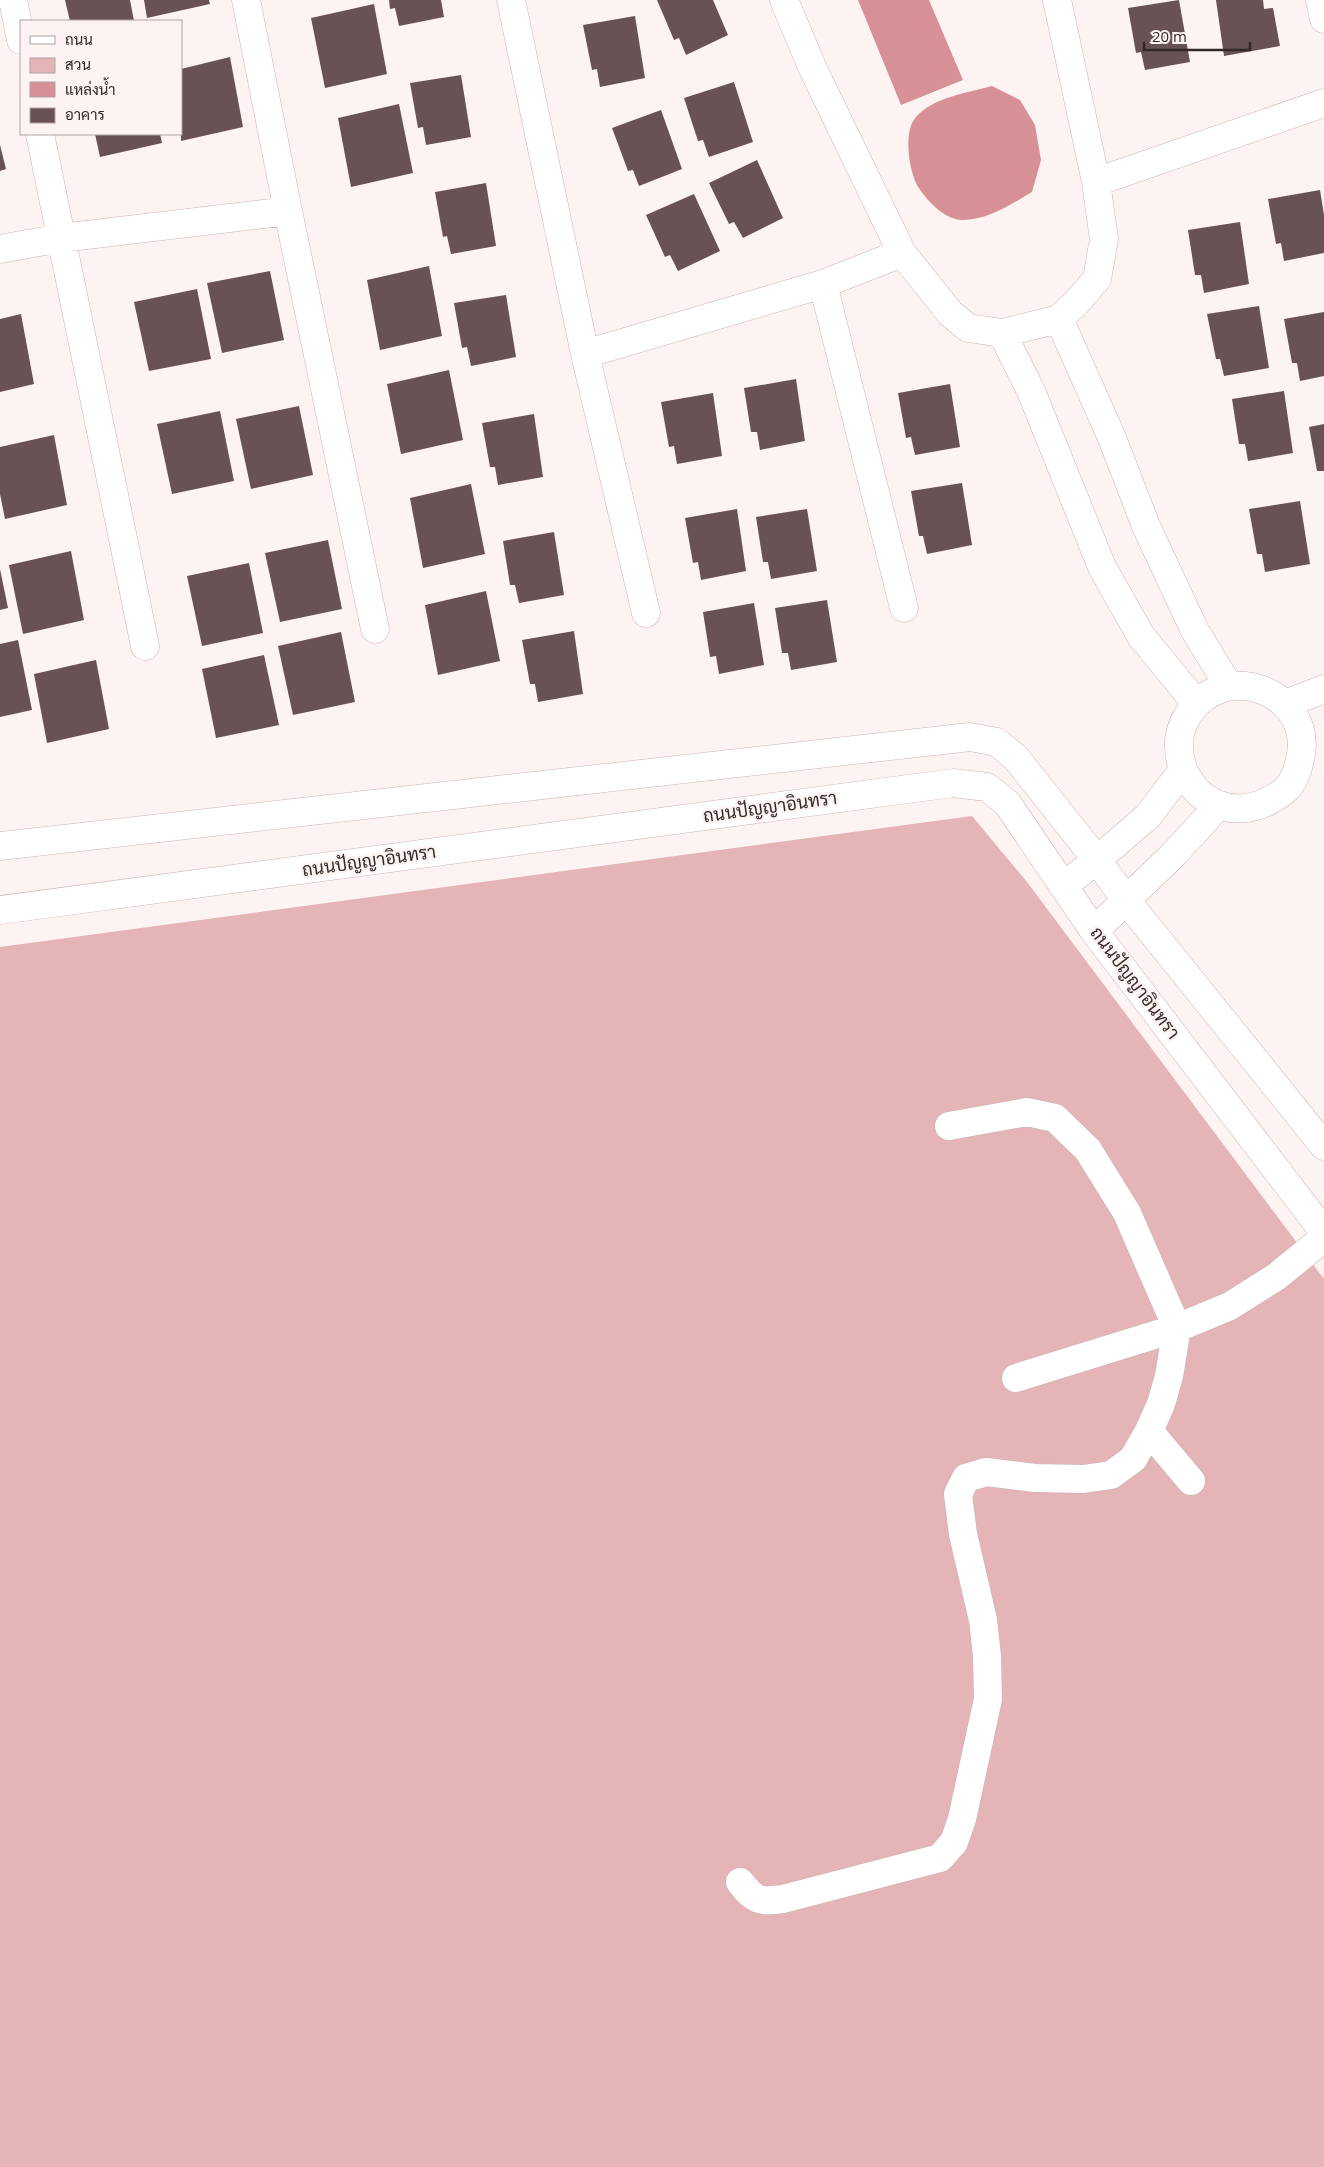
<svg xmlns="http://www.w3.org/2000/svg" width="1324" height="2167" font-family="'Open Sans',Sarabun,sans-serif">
	<rect width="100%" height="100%" fill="#fef3f3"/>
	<!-- green -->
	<path fill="#e4b4b7" d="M972,816L1027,882L1324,1279V2167H0V947Z"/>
	<!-- water -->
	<path fill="#d79096" d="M858,0H929L963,80L901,105Z
		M992,86L1020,100L1035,125L1041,160L1032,192C1010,205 988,220 962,220C944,220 924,198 916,183C909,168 903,131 916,117C934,97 967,93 992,86Z"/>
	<!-- building -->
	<path fill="#695254" d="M65,0H130L134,21H70Z
		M144,0H209L210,4L147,18Z
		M389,0H441L444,17L399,26L395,8L390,9Z
		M657,0H713L728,35L686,55L679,38L674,40Z
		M1179,0L1190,62L1145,70L1141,52L1136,53L1128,8Z
		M1216,0H1263L1264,9L1273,8L1280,46L1224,56Z
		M374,4L387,74L325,88L311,18Z
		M635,16L645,78L600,87L597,69L592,70L583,25Z
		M230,57L243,127L181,141V69Z
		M461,75L471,137L426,145L423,127L418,128L410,83Z
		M734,82L753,142L709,157L703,140L698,141L684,98Z
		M399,104L413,173L351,187L338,118Z
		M661,110L682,169L639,186L633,170L628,171L612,128Z
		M95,134H160L162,143L100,157Z
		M0,145L6,169L0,171Z
		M757,160L783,218L743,238L734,222L729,224L709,183Z
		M486,183L496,246L451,254L447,236L443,237L435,192Z
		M1320,190L1324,215V253L1284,261L1281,243L1276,244L1268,199Z
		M694,194L720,251L678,271L670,255L665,257L646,215Z
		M1240,222L1249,284L1204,293L1201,275H1195L1188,230Z
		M429,266L442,336L380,350L367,280Z
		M270,271L284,340L222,353L207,283Z
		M197,289L211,359L149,371L134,302Z
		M506,295L516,357L471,366L467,347L462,348L454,303Z
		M1259,306L1269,368L1224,376L1220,359H1216L1207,314Z
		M1324,312V376L1300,381L1297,363H1292L1284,319Z
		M21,314L34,384L0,392V319Z
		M449,370L463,440L401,454L387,384Z
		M796,379L805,441L760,450L757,432H751L744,388Z
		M950,384L960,447L915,455L911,437L906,438L898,393Z
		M1284,391L1293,453L1248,461L1245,444H1239L1232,399Z
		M713,393L722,456L677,464L674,446L669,447L661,402Z
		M299,406L313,475L251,489L236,419Z
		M220,411L234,481L172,494L157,424Z
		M534,414L543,477L498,485L495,467H490L482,423Z
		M1324,424V471H1317L1309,427Z
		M54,435L67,505L5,519L0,494V447Z
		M962,483L972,545L927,554L923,536H919L911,491Z
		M471,484L485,554L423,568L410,498Z
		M1300,501L1310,564L1265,572L1262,554H1257L1249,509Z
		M737,509L746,571L701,580L698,562L693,563L685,518Z
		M807,509L817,571L771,579L768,562H763L756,517Z
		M554,532L564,595L519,603L515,585H510L503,541Z
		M328,540L342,609L280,622L265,553Z
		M71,551L84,620L23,634L9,565Z
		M249,563L263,633L202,646L187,576Z
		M0,569L8,608L0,610Z
		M486,591L500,661L438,675L425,605Z
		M827,600L837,662L791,670L788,653H782L775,608Z
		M754,603L764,665L719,674L716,656L710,657L703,612Z
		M574,631L583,694L538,702L535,684H530L522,640Z
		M341,632L355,702L293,715L278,646Z
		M18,640L32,710L0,717V644Z
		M264,655L279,725L216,738L202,669Z
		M96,660L109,729L47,743L34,674Z"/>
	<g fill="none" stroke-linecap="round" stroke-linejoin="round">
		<defs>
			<path id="minor" d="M13,0L21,40
				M246,0L288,211L375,629
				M511,0L585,354L823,284
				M784,0L813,69L902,253L950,313L968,328L1002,333L1059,319L1076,303L1097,279L1104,239L1096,182L1057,0
				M1320,0L1324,19
				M40,134L145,646
				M1096,182L1324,103
				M0,249L61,238L288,211
				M902,253L823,284L904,608
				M1059,319L1112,438L1146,526L1195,631L1228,685
				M1002,333L1031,391L1102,567L1141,636L1196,703
				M585,354L646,613
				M1285,704L1324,689
				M0,846L970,737L997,742L1016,758L1097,860L1126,900L1324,1146
				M1063,886L1097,860L1148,816L1183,770C1181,763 1179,755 1179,747C1178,737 1182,724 1188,715C1224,658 1311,692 1301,754C1299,767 1295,782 1284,791C1258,812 1224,816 1198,792C1192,786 1187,777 1183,770
				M0,910L953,783L987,787L1007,803L1094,931L1324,1232
				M1094,931L1173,855L1219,805
				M1016,1378L1177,1328L1230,1306L1276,1277L1324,1238
				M1149,1431L1191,1481
				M740,1882C755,1901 759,1902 783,1899L940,1858L954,1842L962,1819L988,1699L987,1656L983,1620L963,1534L958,1494L966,1478L986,1472L1035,1478L1083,1479L1111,1475L1133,1459L1149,1431L1161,1404L1169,1376L1177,1328L1127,1213L1088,1150L1055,1118L1027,1112L949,1126"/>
		</defs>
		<!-- minor casing -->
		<use href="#minor" stroke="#ccb2b3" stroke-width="29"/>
		<!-- minor -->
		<use href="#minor" stroke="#fff" stroke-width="28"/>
	</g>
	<g text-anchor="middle" stroke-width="5" stroke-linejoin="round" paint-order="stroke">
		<!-- street labels -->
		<g font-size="18" fill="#332929" stroke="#fef3f3">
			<text transform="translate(770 807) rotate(-8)" y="6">ถนนปัญญาอินทรา</text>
			<text transform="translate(369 861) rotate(-8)" y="6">ถนนปัญญาอินทรา</text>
			<text transform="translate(1135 983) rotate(53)" y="6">ถนนปัญญาอินทรา</text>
		</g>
	</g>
	<!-- legend -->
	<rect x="20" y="20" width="162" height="115" fill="#fef3f3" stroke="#ada2a2"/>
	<rect x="30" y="36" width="25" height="8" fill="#ffffff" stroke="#ada2a2"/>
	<text x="65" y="45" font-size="15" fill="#332929">ถนน</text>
	<rect x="30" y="58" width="25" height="15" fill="#e4b4b7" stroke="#ada2a2"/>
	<text x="65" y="70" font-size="15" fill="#332929">สวน</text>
	<rect x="30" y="82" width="25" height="15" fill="#d79096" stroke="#ada2a2"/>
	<text x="65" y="95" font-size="15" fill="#332929">แหล่งน้ำ</text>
	<rect x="30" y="108" width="25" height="15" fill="#695254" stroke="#ada2a2"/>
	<text x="65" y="120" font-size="15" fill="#332929">อาคาร</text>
	<!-- scale -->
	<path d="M1144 42v8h106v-8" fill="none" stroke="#332929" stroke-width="2.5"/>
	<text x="1152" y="42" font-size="15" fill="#332929" stroke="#fef3f3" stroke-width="4" paint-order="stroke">20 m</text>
</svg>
